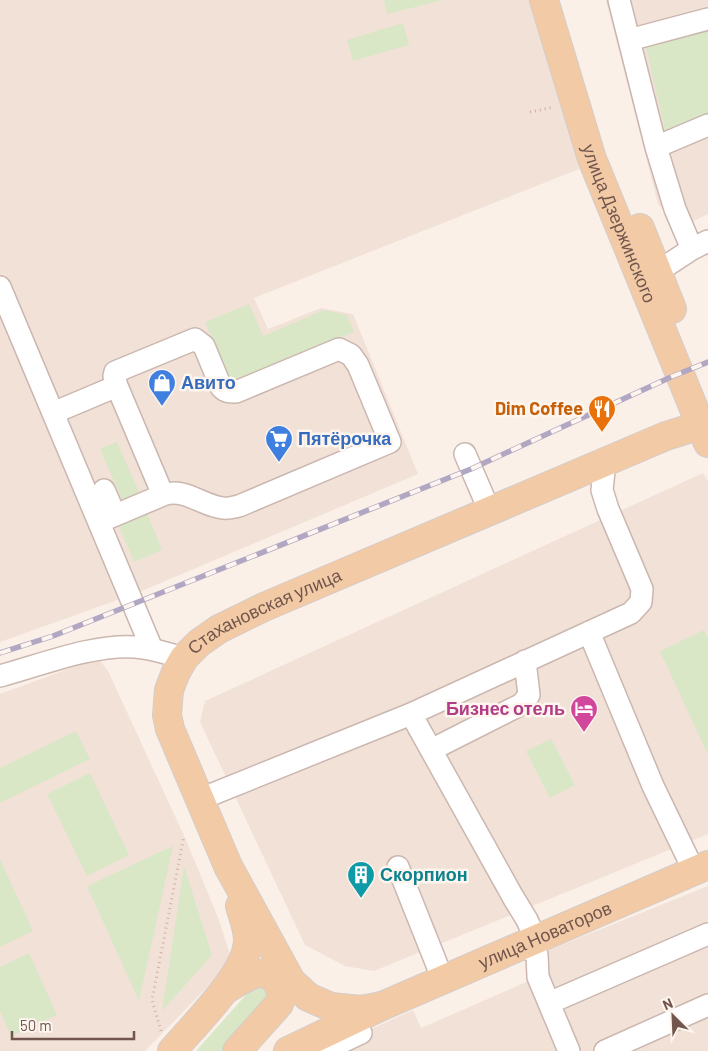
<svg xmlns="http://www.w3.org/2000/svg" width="708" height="1051" font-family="Barlow,sans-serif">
	<rect width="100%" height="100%" fill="#faf0e8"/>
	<!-- residential -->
	<path fill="#f1e1d7" d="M0,0H535L579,169L254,298L268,329L321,308L353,314L418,474L137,593L0,642Z
		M606,0H708V214L680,228L658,204Z
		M703,473L708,481V834L374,971L345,966L305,945L200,722L205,701Z
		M98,658L108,671L186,840L219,920L230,955L215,979L145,1051H0V694Z
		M708,886V1051H323L413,1010L421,1028L538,977L537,955Z"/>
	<!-- green -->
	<path fill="#d9e7c7" d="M384,0H443L387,14Z
		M403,23L409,45L353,61L347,40Z
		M708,27V116L666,135L645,43Z
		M249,304L263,336L324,310L347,315L354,332L231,384L205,322Z
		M117,442L139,492L122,500L100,449Z
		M147,513L162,550L134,562L118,524Z
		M704,630L708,638V755L660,651Z
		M76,731L90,759L0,803V768Z
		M551,739L575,785L550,798L526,751Z
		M90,773L129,855L87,876L47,794Z
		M173,846L139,1001L87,886Z
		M0,859L33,931L0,947Z
		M184,866L212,955L162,1011Z
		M29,953L57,1015L11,1036L0,1012V967Z
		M259,980L272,997L222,1051H196Z"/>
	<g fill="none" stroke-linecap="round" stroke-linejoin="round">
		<defs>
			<path id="minor" d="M619,0L656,147L675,209L692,249
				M629,40L708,19
				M656,147L708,125
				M657,272L692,249L708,241
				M0,287L152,649
				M117,386L114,376L115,372L195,339L204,346L221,387C225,392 229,392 236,392L339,349L351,355L358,365L390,442L239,506C234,507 228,509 223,508C202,506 185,487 163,495
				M53,413L117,386L163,495L99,522
				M465,454L490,512
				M104,490L115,515
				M589,632L653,786L694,871
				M0,676C41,665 93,644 135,647C152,648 168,654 184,658
				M411,714L513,897L527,920L536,940
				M431,750L522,704L529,695L525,661
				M198,800L411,714L631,613L641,602L642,589L608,509L602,490L605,462
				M398,867L443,980
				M524,945L537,955L538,977L569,1051
				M549,1003L708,934
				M323,1051L361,1033
				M605,1051L708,1005"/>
			<g id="major">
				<path id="s1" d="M544,0L592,159L708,443"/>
				<path d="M640,228L672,309"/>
				<path d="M225,990C239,982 263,962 277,982C282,989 282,996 279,1004L237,1051"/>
				<path id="s2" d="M382,1006L361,1010L331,1007L308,997L291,981L228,866L170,729L167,715L169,690L176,672L184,658L199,643L219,629L264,607L666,436L701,425"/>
				<path d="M172,1051C194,1025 248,973 248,940C248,928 243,917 240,906"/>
				<path id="s3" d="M288,1051L382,1006L708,865"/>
			</g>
		</defs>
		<!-- minor casing -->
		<use href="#minor" stroke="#cbb7af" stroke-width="24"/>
		<!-- major casing -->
		<use href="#major" stroke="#d5ccca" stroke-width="30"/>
		<!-- path -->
		<path stroke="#d2b0a5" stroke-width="3" stroke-dasharray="1 4" stroke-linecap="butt" d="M530,112L554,107
			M161,1031L152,1000L184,836"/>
		<!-- minor -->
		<use href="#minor" stroke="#fff" stroke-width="21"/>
		<!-- major -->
		<use href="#major" stroke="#f2cba6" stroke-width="28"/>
		<defs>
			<path id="rail" d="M0,653L53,636L471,469L671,377L708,362"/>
		</defs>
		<!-- rail casing -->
		<use href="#rail" stroke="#b2a7c3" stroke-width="5.5"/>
		<!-- rail -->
		<use href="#rail" stroke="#fdf5ee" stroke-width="4" stroke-dasharray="11" stroke-linecap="butt"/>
	</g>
	<!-- icons -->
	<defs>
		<symbol id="shop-pin" viewBox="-11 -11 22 30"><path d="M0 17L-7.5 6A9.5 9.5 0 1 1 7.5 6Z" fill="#3f7fe0" stroke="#fdf5ee"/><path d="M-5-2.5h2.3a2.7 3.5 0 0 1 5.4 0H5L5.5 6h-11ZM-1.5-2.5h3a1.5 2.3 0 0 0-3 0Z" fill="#fff"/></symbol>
		<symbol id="restaurant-pin" viewBox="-11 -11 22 30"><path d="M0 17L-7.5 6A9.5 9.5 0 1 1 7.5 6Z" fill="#e8710a" stroke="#fdf5ee"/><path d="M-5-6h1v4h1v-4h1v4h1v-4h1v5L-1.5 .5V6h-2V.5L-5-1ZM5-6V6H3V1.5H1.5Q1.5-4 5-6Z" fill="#fff"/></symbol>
		<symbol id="supermarket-pin" viewBox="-11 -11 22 30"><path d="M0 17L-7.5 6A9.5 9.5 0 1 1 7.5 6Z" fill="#3f7fe0" stroke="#fdf5ee"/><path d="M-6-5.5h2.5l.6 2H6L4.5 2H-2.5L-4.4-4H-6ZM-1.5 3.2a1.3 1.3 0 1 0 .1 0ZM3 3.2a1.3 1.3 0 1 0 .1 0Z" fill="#fff"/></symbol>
		<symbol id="hotel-pin" viewBox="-11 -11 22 30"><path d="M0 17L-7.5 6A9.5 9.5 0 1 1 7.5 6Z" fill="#d1479c" stroke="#fdf5ee"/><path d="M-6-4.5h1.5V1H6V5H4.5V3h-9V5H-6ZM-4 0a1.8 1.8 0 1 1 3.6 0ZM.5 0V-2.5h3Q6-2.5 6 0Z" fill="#fff"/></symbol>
		<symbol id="building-pin" viewBox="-11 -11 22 30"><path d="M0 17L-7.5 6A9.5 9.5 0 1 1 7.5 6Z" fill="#0f9aa8" stroke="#fdf5ee"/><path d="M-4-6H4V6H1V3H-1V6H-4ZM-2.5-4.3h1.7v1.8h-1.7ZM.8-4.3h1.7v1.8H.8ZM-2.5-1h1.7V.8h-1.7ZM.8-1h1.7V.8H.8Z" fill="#fff"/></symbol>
	</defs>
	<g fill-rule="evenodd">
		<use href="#shop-pin" x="146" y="367" width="32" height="43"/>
		<use href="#restaurant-pin" x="586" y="393" width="32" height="43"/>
		<use href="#supermarket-pin" x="263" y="423" width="32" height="43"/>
		<use href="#hotel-pin" x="568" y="693" width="32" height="43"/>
		<use href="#building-pin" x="345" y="859" width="32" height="43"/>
	</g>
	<g text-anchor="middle" stroke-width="5" stroke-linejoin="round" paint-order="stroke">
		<!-- street labels -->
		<g font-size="18" fill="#72564e" stroke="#fdf5ee">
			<text dy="6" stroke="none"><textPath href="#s1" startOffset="236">улица Дзержинского</textPath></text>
			<text dy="6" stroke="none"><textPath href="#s2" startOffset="549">Стахановская улица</textPath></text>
			<text dy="6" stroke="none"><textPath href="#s3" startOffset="282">улица Новаторов</textPath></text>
		</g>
		<!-- shop labels -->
		<g font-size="18" font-weight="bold" fill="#366cbe" stroke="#fdf5ee" text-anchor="start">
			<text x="181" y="389">Авито</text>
			<text x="298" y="445">Пятёрочка</text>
		</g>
		<!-- food labels -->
		<g font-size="18" font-weight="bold" fill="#c56008" stroke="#fdf5ee" text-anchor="end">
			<text x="583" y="415">Dim Coffee</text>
		</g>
		<!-- hotel labels -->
		<g font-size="18" font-weight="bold" fill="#b23c85" stroke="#fdf5ee" text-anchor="end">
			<text x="565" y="715">Бизнес отель</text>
		</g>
		<!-- culture labels -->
		<g font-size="18" font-weight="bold" fill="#0d838f" stroke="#fdf5ee" text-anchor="start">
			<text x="380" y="881">Скорпион</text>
		</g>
	</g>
	<!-- north arrow -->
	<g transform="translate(673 1016) rotate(336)" stroke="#fdf5ee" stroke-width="4" paint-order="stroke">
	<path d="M0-4L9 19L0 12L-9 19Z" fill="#72564e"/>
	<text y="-8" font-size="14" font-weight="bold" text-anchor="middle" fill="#72564e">N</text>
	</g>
	<!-- scale -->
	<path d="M12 1031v8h122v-8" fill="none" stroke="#72564e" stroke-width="2.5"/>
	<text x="20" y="1031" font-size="15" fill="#72564e" stroke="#fdf5ee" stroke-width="4" paint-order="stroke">50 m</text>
</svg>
